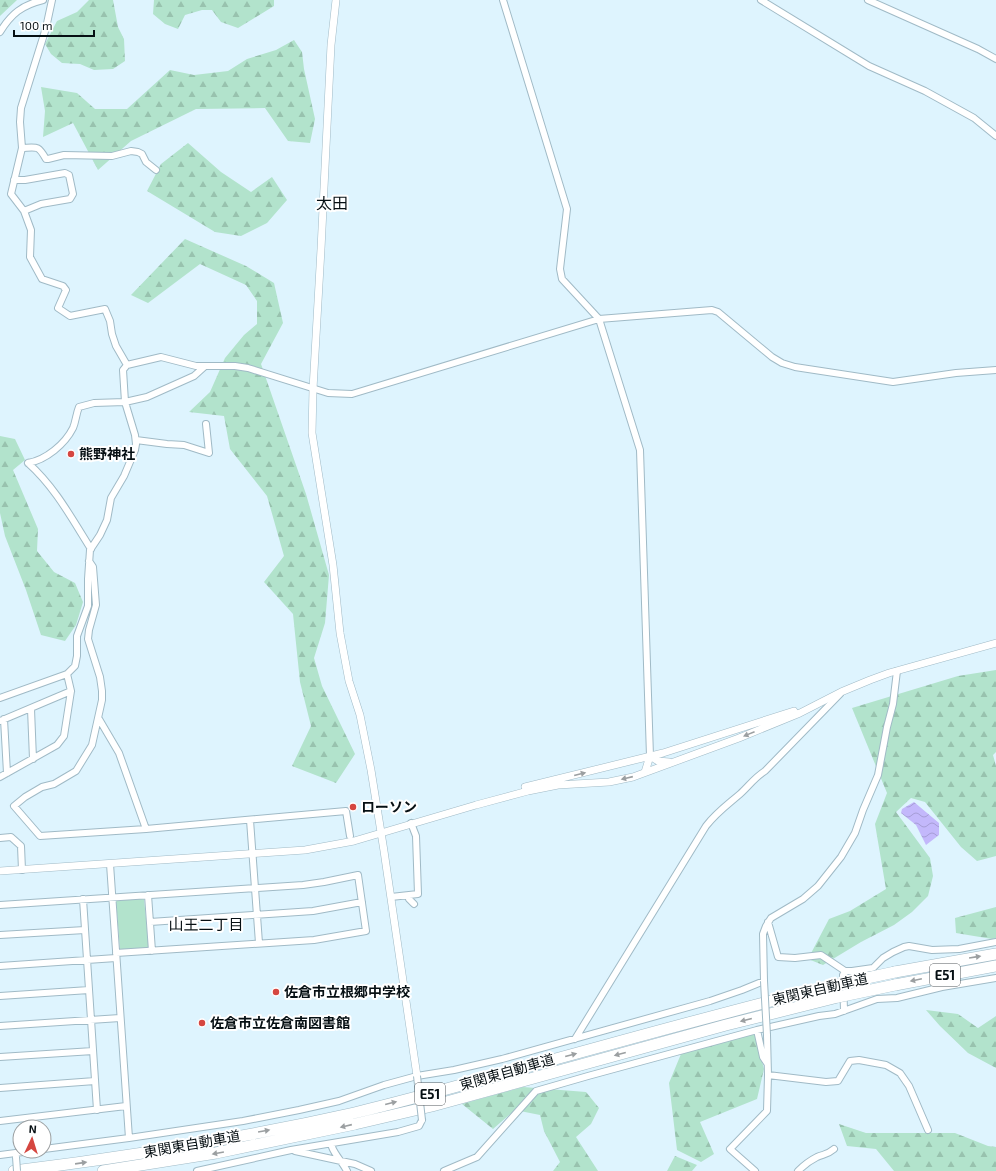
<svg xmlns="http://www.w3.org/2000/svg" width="996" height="1171" font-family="'Exo 2','Noto Sans JP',sans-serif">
	<defs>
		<pattern id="forest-firs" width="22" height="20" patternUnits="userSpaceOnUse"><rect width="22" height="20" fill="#b2e3cc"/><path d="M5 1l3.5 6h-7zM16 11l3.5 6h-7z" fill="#98c2ae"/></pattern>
		<pattern id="water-waves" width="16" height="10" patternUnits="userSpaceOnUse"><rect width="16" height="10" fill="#c3b8fb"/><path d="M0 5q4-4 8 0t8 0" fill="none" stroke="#a69dd6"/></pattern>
	</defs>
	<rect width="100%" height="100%" fill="#def4fe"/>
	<!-- forest -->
	<path fill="url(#forest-firs)" d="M0,0H17L0,16Z
		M89,0H113L118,27L124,39L125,61L113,69L94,70L80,64L62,63L51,54L45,44L57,21L77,12Z
		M154,0H274V6L238,28L221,22L212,10H202L185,15L178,29L165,24L153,14Z
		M294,40L302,52L304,69L315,119L310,143L288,141L265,108L196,109L131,141L98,170L73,123L43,137L45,111L41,87L77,93L95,109H127L170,70L194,75L228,71L247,59L276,50Z
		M188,143L221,172L251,192L272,177L287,200L267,223L241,236L215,232L147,191L161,164Z
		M185,239L246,266L274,283L283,323L261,364L306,494L329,575L325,623L314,658L322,686L355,754L336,783L292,766L311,726L300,682L293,614L264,582L284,556L267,496L230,449L224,416L189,412L210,392L225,358L244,335L257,324V301L246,285L200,264L148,303L131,295Z
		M0,436L15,439L25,460L13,470L38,529L37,551L54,572L75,583L83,602L76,625L65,641L41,635L26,590L5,536L0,513Z
		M996,670V752L993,755L996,766V856L977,861L961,847L925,802L911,798L896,812L930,858L933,876L928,896L912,912L894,925L861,942L823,965L808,959L829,919L850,911L886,889L875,824L887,793L852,708L958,676Z
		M996,907V938L992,939L956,933L955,918Z
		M926,1010L958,1014L978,1028L996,1016V1068L968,1053L940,1026Z
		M755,1033L764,1069L757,1099L700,1122L714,1154L701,1162L677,1150L669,1083L681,1054Z
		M523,1087L586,1092L599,1108L591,1124L576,1137L598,1171H553L560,1162L544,1131L540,1115L515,1110L493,1129L462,1104Z
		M839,1124L866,1133H955L988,1146L996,1147V1171H894L876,1149L847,1146Z
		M675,1156L697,1165L692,1171H667Z"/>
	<!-- park -->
	<path fill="#b2e3cc" d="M144,899L149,948L120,950L116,900Z"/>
	<!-- water -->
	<path fill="url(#water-waves)" d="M914,802L939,823V835L926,845L916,825L901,813L902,809Z"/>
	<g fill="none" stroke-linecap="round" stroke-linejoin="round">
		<defs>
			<path id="minor" d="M52,0L46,28L21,108L20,122L22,148L11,194L24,211L31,230L30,257L42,279L63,286L66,290L58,308L70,316L105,309L110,321L112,334L116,346L127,365L161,357L196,366H235L248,368L328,393L352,394L599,319L712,310L718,312L772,357L782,363L795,367L893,382L956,373L996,370
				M503,0L567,209L560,269L562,279L599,319L640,450L650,756
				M761,0L869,66L925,91L974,118L996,136
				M868,0L978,49L996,59
				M0,32C11,14 22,5 43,0
				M22,148C37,147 38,145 46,159H48L64,155L112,156L131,151L138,152L142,154L146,162L156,170
				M14,180H25L65,173L69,175L73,194L70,199L41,204L24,211
				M136,440L167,444L184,445L209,453L206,424
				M28,463C46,460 65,444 73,428C76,421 76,414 79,407L94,403L125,402L147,397L194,376L204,367
				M28,463C55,487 72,519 91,549
				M89,561L93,567L96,605L89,630L88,639L100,677L102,691V700L92,745L76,771L54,784L42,787L25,797L14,806L40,836L146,829L346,811L350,836
				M0,698L67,674L75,666L77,656V636L88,606V579L90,550L100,535L107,520L111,498L124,476L135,450L136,444L135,435L125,402L123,370L127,365
				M31,709L33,759
				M4,719L7,773
				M99,719L119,753L146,829
				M0,721L71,691
				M0,777L57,745L64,736L71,691L67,674
				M250,820L259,943
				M0,838L11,837L21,846L22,870
				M110,864L129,1138
				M148,895L152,951
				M409,895V899L414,904
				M391,897L418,894L416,836L411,823
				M83,899L97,1110
				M0,905L303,885L324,882L358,875L366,931L314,940L116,953
				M150,922L313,911L362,902
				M768,922L778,957L795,958L821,955L845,971H852L873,968L883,958L893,952L904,947L909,946L932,950L959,949L996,942
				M0,935L85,930
				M0,966L116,958
				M0,996L89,990
				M844,1011L843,975L845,971
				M0,1026L120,1018
				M757,1030L763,1057L767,1063
				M767,1035L768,1075L826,1082L838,1081L850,1061L859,1060L886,1065L900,1073L909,1086L928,1130
				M575,1039L706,826C717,812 726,806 740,794C749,786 754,778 765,771L840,694
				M0,1057L93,1051
				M0,1088L95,1081
				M0,1121L126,1106
				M333,1143L332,1147C335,1155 343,1163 347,1171
				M44,1149L129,1138L243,1121L299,1110L339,1101L384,1085L417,1076L454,1070L502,1059L710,1001L742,990L764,981L763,934L766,926L771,918L803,899L818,886L841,857L855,833L863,810L878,775L887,727L893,704L897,671
				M295,1151L355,1164L371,1171
				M0,1155L31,1151
				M197,1171L291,1150L398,1132L419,1126L422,1120
				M444,1171L477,1157L536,1091L588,1076L757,1030L819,1016L835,1014L877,999L897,998L942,987L996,978
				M755,1171L730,1149L767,1111L768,1075
				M798,1171C804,1165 809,1161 817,1157C824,1154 827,1155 834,1149"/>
			<path id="tertiary" d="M336,0L331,45L321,249L313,389L312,433L333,565L340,633L349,681L360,715L371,770L384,851L417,1076
				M645,772L650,756L658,761L669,762
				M525,787L663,753L794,711
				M0,871L305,850L354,841L476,805L528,791L558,785L609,782L633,777L739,738L800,713L841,692L870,680L889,673L996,643"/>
			<path id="motorway" d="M895,972L996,954
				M895,985L996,966
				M14,1171C128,1157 242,1138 354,1113C413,1099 472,1082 530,1066C633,1038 735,1009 839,984
				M103,1171L216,1153L355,1124L432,1106L726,1025L838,997"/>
		</defs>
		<!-- minor casing -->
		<use href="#minor" stroke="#a0bac6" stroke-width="8"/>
		<!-- tertiary casing -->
		<use href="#tertiary" stroke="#a0bac6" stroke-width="8"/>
		<!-- motorway casing -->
		<use href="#motorway" stroke="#a0bac6" stroke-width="12"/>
		<!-- minor -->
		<use href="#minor" stroke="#fff" stroke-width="6"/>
		<!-- tertiary -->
		<use href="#tertiary" stroke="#fff" stroke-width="7"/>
		<!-- motorway -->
		<use href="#motorway" stroke="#fff" stroke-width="11"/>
		<defs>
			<path id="minor-bridge" d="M764,981L767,1035
				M417,1076L422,1120
				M16,1157L17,1171"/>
			<path id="motorway-bridge" d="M839,984L895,972
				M838,997L895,985"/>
		</defs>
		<!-- minor-bridge casing -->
		<use href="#minor-bridge" stroke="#a0bac6" stroke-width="8" stroke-linecap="butt"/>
		<!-- motorway-bridge casing -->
		<use href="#motorway-bridge" stroke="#a0bac6" stroke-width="12" stroke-linecap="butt"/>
		<!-- minor-bridge -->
		<use href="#minor-bridge" stroke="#fff" stroke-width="6"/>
		<!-- motorway-bridge -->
		<use href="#motorway-bridge" stroke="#fff" stroke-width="11"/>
	</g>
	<!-- one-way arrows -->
	<defs><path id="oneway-solid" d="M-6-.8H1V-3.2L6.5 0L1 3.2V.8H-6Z"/></defs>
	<g fill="#9b9fa1">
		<use href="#oneway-solid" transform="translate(749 734) rotate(158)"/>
		<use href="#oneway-solid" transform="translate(580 774) rotate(-14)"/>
		<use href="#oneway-solid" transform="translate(627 778) rotate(167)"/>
		<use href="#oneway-solid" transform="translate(975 957) rotate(-9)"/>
		<use href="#oneway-solid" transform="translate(916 980) rotate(168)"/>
		<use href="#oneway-solid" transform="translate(746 1020) rotate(166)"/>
		<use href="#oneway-solid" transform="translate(620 1054) rotate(165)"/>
		<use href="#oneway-solid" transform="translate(571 1055) rotate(-15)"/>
		<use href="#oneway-solid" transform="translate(391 1103) rotate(-14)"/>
		<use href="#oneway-solid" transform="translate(346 1126) rotate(167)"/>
		<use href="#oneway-solid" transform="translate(264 1131) rotate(-10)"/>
		<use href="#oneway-solid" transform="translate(218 1153) rotate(170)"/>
		<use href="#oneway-solid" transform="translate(81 1163) rotate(-8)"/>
	</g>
	<!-- markers -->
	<g fill="#d54640" stroke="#fff" stroke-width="1.5">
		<circle cx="71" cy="454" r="4"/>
		<circle cx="353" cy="807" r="4"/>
		<circle cx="276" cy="992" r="4"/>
		<circle cx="202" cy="1023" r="4"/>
	</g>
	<g text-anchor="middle" stroke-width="4" stroke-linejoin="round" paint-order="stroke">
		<!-- shield labels -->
		<g fill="#fff" stroke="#51575a" stroke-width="1">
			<rect x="930" y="964" width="30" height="22" rx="3"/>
			<rect x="415" y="1083" width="30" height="22" rx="3"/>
		</g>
		<g font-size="13" font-weight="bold" fill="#060f13">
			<text x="945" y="980">E51</text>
			<text x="430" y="1099">E51</text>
		</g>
		<!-- poi labels -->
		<g font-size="14" font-weight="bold" fill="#060f13" stroke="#fff" text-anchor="start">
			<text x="79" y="459">熊野神社</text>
			<text x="361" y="812">ローソン</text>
			<text x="284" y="997">佐倉市立根郷中学校</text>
			<text x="210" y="1028">佐倉市立佐倉南図書館</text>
		</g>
		<!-- street labels -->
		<g font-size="14" fill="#060f13" stroke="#fff">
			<text transform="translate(820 989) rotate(-13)" y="5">東関東自動車道</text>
			<text transform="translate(507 1072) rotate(-16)" y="5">東関東自動車道</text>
			<text transform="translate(192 1144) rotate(-10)" y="5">東関東自動車道</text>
		</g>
		<!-- neighbourhood labels -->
		<g font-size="15" fill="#060f13" stroke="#fff">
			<text x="206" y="930">山王二丁目</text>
		</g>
		<!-- quarter labels -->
		<g font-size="16" fill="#060f13" stroke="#fff">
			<text x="332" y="209">太田</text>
		</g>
	</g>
	<!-- north arrow -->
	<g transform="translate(32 1139) rotate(4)"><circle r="19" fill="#ffffff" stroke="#9b9fa1"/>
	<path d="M0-3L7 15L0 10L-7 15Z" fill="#d54640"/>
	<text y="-6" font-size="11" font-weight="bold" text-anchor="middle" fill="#060f13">N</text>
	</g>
	<!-- scale -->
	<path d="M14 30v6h80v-6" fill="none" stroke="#060f13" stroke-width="2"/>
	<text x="20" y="30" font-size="12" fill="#060f13" stroke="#ffffff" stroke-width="3" paint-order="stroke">100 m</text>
</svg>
